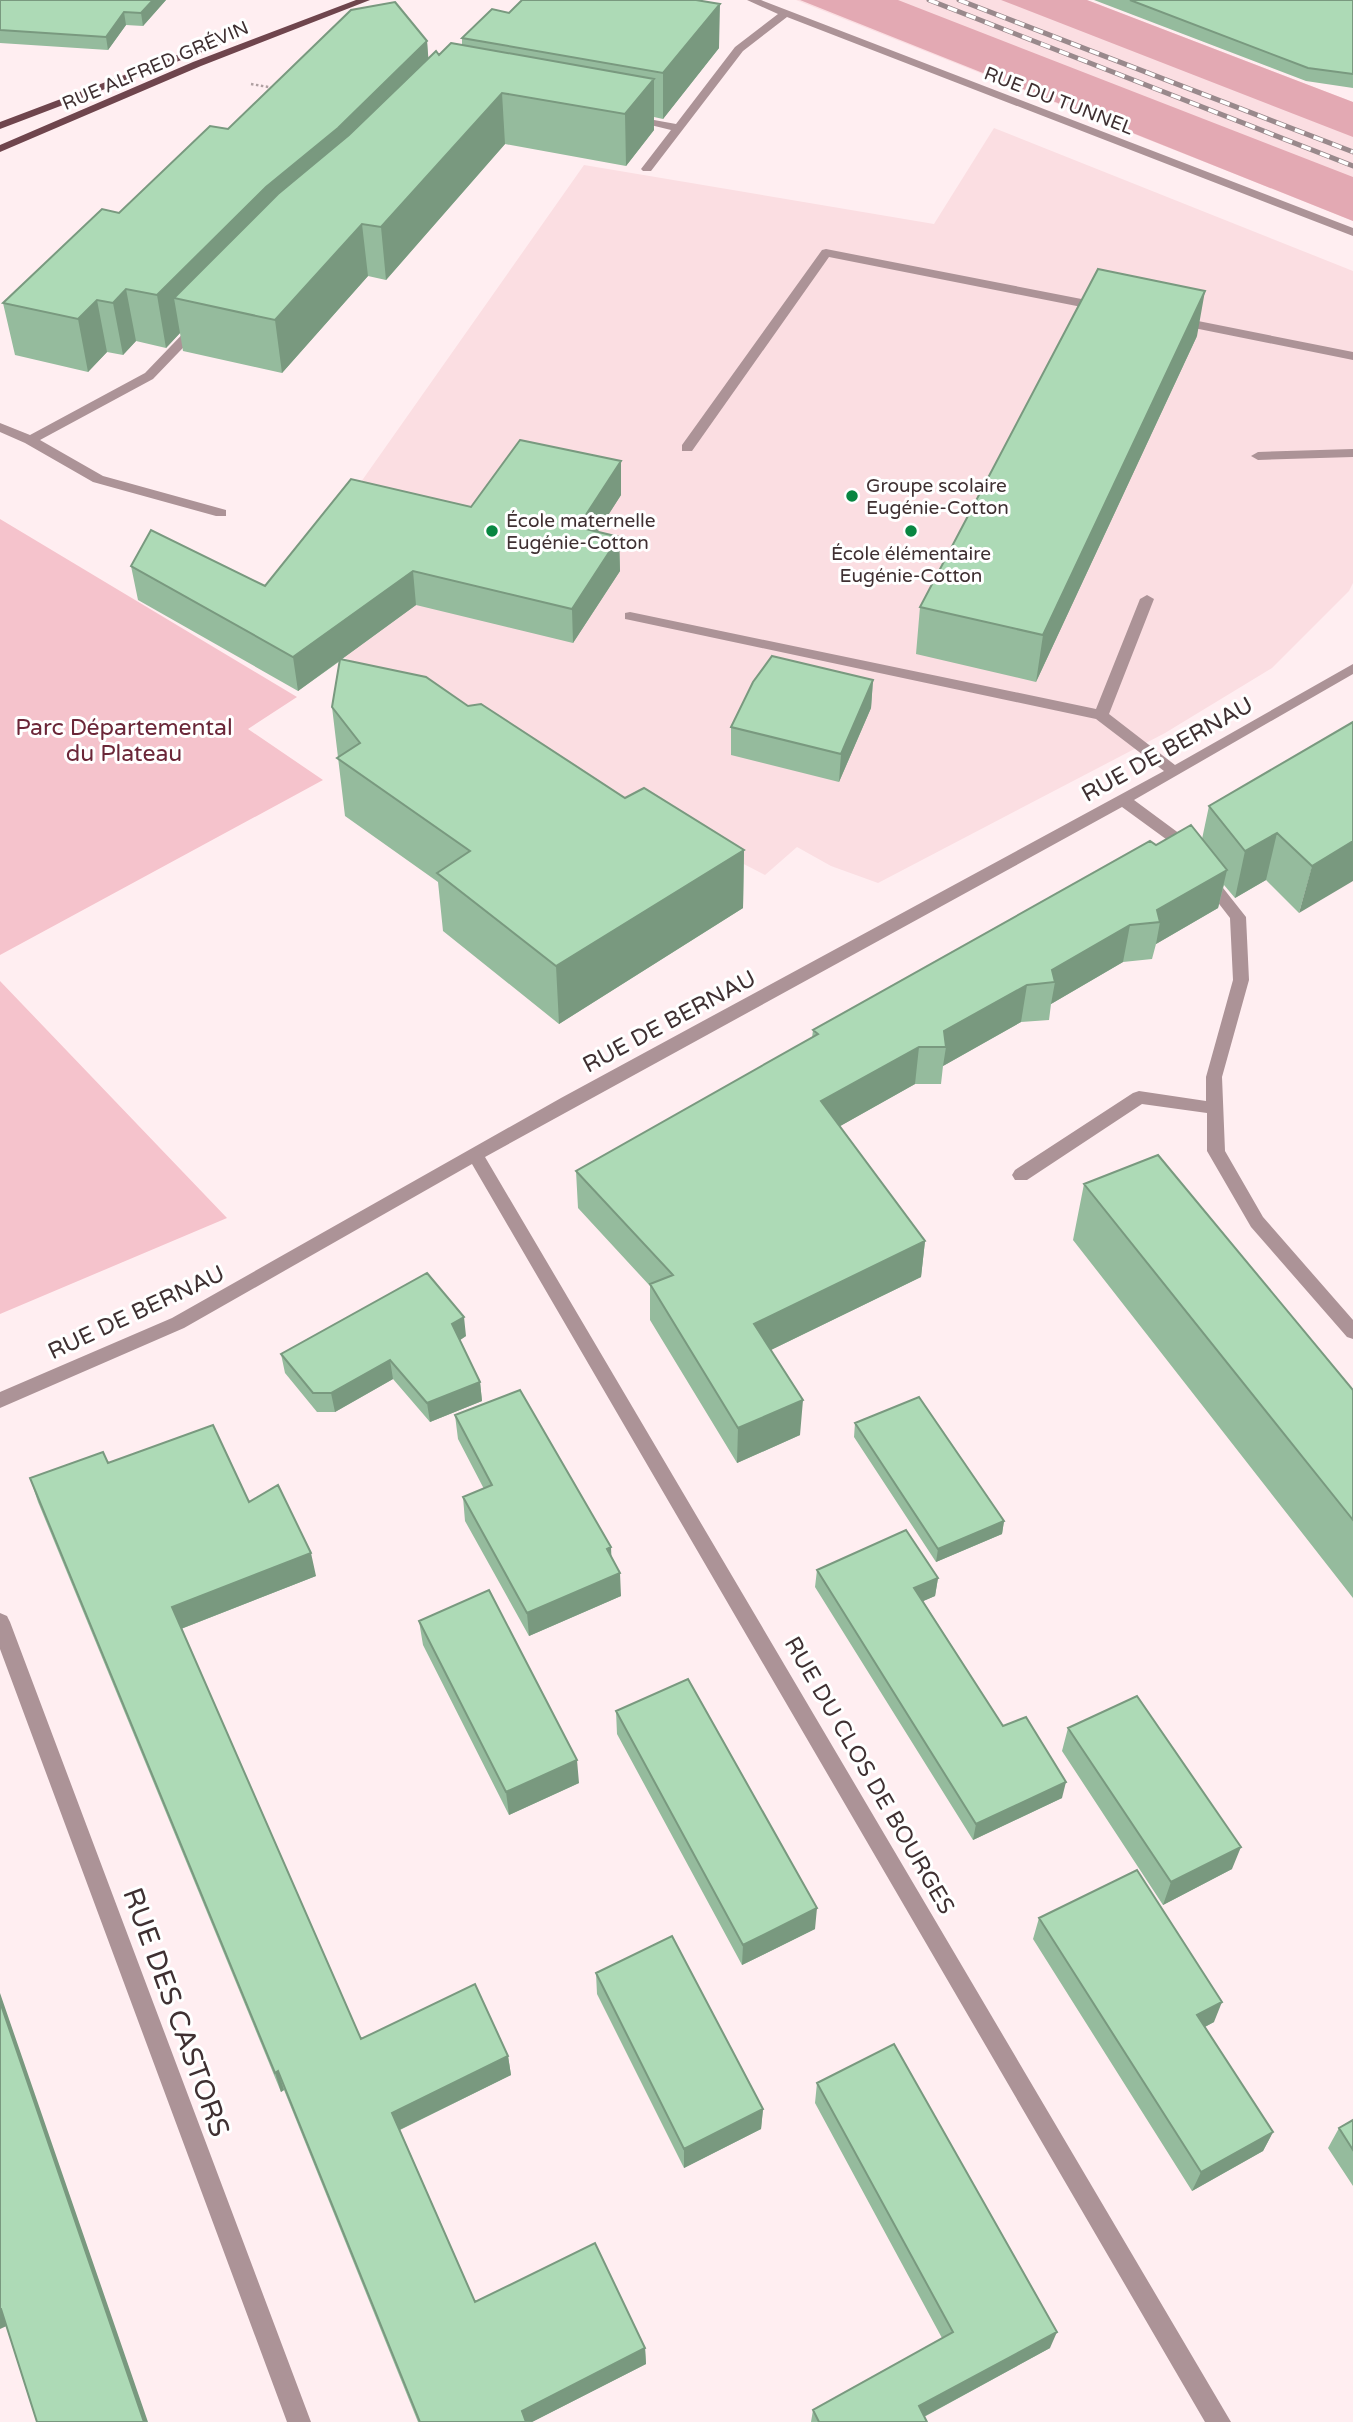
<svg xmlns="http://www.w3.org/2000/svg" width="1353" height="2422" font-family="'Varela Round',sans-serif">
	<rect width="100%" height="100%" fill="#ffeef1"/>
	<!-- built -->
	<path fill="#fbdee2" d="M796,0H1087L1353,102V221Z
		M994,128L1353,271V583L1349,591L1272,668L1165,733L878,883L831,866L797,847L765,875L266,617L584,165L934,224Z"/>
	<!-- green -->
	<path fill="#f5c3cc" d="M0,519L297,697L248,729L323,780L0,955Z
		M0,981L227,1218L0,1314Z"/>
	<!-- forest -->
	<path fill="#e3a9b3" d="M800,0H898L1353,177V221Z
		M1001,0H1087L1353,102V137Z"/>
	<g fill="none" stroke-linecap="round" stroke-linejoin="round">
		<!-- path -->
		<path stroke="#b0a0a2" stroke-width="2.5" stroke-dasharray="2.5 2.5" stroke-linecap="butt" d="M251,84L274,88"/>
		<!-- minor -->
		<path fill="#ac9397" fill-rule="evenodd" d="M747,0H761L1353,228V236L787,17L743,51L651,171H643L641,169L671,130L626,119L632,116L676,124L735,47L778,14Z
			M826,249L1102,303L1108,307L1102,311L829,257L692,451H682V445L822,250Z
			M1178,317L1353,352V360L1174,324L1172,321Z
			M199,320L203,321V327L153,379L40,440L103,476L226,510V516H216L93,482L25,443L0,432V423L30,435L145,373L195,321Z
			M1353,449V457L1258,460L1251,456L1258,452Z
			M1147,595L1154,599L1109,714L1175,765L1353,664V674L1134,800L1180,834L1196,854L1193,858H1183L1170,842L1122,807L485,1157L1231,2422H1205L472,1164L184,1328L0,1408V1392L172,1318L561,1098L1164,771L1096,719L630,620L625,619V613L630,612L1096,709L1140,599Z
			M1207,873L1212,874L1246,917L1249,980L1222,1077L1225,1151L1263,1217L1353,1320V1339L1347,1337L1251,1227L1207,1151V1113L1142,1104L1027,1180H1015L1012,1175L1015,1170L1133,1093L1139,1091L1206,1101V1077L1233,980L1230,918L1199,878Z
			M0,1613L7,1616L10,1622L311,2422H287L0,1649Z"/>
		<!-- major -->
		<path fill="#6f454d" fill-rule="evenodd" d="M356,0H370L201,66L0,152V145L193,62Z
			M222,38L227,41L226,43L0,129V122Z"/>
		<defs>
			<path id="rail" d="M929,0L1353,166
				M959,0L1353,152"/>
		</defs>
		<!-- rail casing -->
		<use href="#rail" stroke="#99898c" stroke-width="5"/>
		<!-- rail -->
		<use href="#rail" stroke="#fff" stroke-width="3.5" stroke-dasharray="10" stroke-linecap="butt"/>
	</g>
	<!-- wall -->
	<path fill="#95bb9d" d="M0,0H166L143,26L126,25L108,50L0,43Z
		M1094,0H1353V88L1306,81Z
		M462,38L719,48L663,119L654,117V130L626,166L505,144L386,280L368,276L282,373L183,351L180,333L166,348L136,341L123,355L107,352L88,372L15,355L3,303L228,129L427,41L428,59L462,45Z
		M1197,336L1036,682L916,654L920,607Z
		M621,461V495L597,532L619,537L620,571L573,643L416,605L342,659L468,706L625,798L744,850L743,908L559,1024L443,931L438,882L345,816L332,707L340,661L298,691L138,600L131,566L265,586L471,507Z
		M873,680L871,708L839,782L731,755V727Z
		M1353,722L1299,913L1266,880L1235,898L1224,885L1218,908L1156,944L1152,959L1123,962L1051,1004L1049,1020L1021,1022L943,1066L941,1084H915L840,1126L925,1241L921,1277L771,1350L800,1435L737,1463L650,1320V1286L578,1208L576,1171L812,1038L813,1030L1156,845L1202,839L1209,806Z
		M1084,1184L1353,1390V1598L1073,1240Z
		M466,1336L460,1340L480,1382L482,1401L430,1422L393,1379L335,1412H317L285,1373L281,1354Z
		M455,1415L611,1557L621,1596L529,1636L465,1521L463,1497L484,1489L458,1439Z
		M855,1423L1004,1521L1002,1534L936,1562L854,1437Z
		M108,1463L249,1502L316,1576L181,1629L361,2039L508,2056L511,2075L400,2130L475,2302L645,2348L646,2364L532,2422H418L284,2090L281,2092L38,1502L30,1478Z
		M817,1570L938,1578L935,1596L923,1601L1003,1726L1062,1798L973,1840L815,1587Z
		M419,1621L579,1783L509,1815L423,1645Z
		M616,1711L815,1929L742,1965L617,1734Z
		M1068,1728L1232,1869L1163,1905L1062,1751Z
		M1039,1918L1214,2022L1205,2027L1273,2132L1263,2151L1192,2191L1033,1939Z
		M596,1973L763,2109L761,2129L684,2168L597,1994Z
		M817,2083L1050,2348L924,2417L927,2422H811L813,2410L942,2338L815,2103Z
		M1353,2120V2186L1328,2148L1339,2128Z"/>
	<!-- shaded-wall -->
	<path fill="#79997f" d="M153,0H166L143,26L141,13Z
		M720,4L719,48L663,119V73Z
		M124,12L126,25L108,50L106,37Z
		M427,41L431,91L174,298L180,333L166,348L157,295L266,187Z
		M654,79V130L626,166L625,114Z
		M502,93L505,144L386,280L381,227Z
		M362,224L368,276L282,373L275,320Z
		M126,289L136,341L123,355L113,303Z
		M1205,291L1197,336L1036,682L1043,635Z
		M97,300L107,352L88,372L78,319Z
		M621,461V495L579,561L578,527Z
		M619,537L620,571L573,643L572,609Z
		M413,571L416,605L298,691L293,657Z
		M873,680L871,708L839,782L841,754Z
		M1277,833L1266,880L1235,898L1245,851Z
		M1353,841V881L1299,913L1312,866Z
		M744,850L743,908L559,1024L556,966Z
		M1227,870L1218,908L1156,944L1160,922L1157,910Z
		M1130,925L1123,962L1051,1004L1055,982L1052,970Z
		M1027,985L1021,1022L943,1066L946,1047L944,1031Z
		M919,1047L915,1084L819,1138L821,1101Z
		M925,1241L921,1277L752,1359L754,1324Z
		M464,1317L466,1336L454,1344L452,1324Z
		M390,1360L393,1379L335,1412L331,1393Z
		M480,1382L482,1401L430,1422L427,1403Z
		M803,1400L800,1435L737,1463L738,1428Z
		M1004,1521L1002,1534L936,1562L938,1549Z
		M611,1547L612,1570L607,1549Z
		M311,1553L316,1576L178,1630L172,1607Z
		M620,1573L621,1596L529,1636L527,1613Z
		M938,1578L935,1596L912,1606L914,1588Z
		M577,1760L579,1783L509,1815L506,1792Z
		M1066,1782L1062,1798L973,1840L976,1824Z
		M1241,1847L1232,1869L1163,1905L1171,1882Z
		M817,1908L815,1929L742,1965L743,1945Z
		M0,1993L148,2422H144L0,2002Z
		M1222,2002L1214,2022L1189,2035L1197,2015Z
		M508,2056L511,2075L397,2131L392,2113Z
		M278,2071L284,2090L281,2092L275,2073Z
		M763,2109L761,2129L684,2168V2149Z
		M1273,2132L1263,2151L1192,2191L1201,2172Z
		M0,2309H1L11,2324L0,2329Z
		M1057,2332L1050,2348L914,2422L919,2406Z
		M645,2348L646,2364L532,2422H524L522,2411Z"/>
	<!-- building -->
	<path fill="#addab6" stroke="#79997f" stroke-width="2" d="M0,0H153L141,13L124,12L106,37L0,30Z
		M522,0H696L720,4L663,73L462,38L492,9L509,13Z
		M1130,0H1353V74L1308,68Z
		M395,2L427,41L338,128L266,187L157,295L126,289L113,303L97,300L78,319L3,303L102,209L119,213L210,126L228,129L351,10Z
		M451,43L654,79L625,114L502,93L381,227L362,224L275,320L174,298L278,194L349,135L436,51L439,55Z
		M1098,269L1205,291L1043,635L920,607Z
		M520,440L621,461L578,527L619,537L572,609L413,571L293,657L131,566L151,530L265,586L351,479L471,507Z
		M772,656L873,680L841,754L731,727L753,682Z
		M340,659L426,677L468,706L481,704L625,798L644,788L744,850L556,966L437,873L470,851L337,758L360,743L332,707Z
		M1353,722V841L1312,866L1277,833L1245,851L1209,806Z
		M1191,825L1227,870L1157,910L1160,922L1130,925L1052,970L1055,982L1027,985L944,1031L946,1047H919L821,1101L925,1241L754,1324L803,1400L738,1428L650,1284L673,1275L576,1171L818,1034L813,1030L1150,841L1156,845Z
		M1158,1155L1353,1390V1520L1084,1184Z
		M427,1273L464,1317L452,1324L480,1382L427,1403L390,1360L331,1393H313L281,1354Z
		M520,1390L611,1547L607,1549L620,1573L527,1613L463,1497L492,1485L455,1415Z
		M919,1397L1004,1521L938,1549L855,1423Z
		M213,1425L249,1502L278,1485L311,1553L172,1607L361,2039L475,1984L508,2056L392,2113L475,2302L595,2243L645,2348L522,2411L526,2422H420L278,2071L275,2073L30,1478L103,1452L108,1463Z
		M906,1530L938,1578L914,1588L1003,1726L1026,1717L1066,1782L976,1824L817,1570Z
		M489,1590L577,1760L506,1792L419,1621Z
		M688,1679L817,1908L743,1945L616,1711Z
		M1137,1696L1241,1847L1171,1882L1068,1728Z
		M1137,1870L1222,2002L1197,2015L1273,2132L1201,2172L1039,1918Z
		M672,1936L763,2109L684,2149L596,1973Z
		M0,2002L144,2422H37L1,2309H0Z
		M894,2044L1057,2332L919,2406L927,2422H819L813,2410L953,2332L817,2083Z
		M1353,2120V2150L1339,2128Z"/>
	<!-- markers -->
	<g fill="#088641" stroke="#fff" stroke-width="2.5">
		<circle cx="852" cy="496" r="7"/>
		<circle cx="492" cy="531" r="7"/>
		<circle cx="911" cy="531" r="7"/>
	</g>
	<g text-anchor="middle" stroke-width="6" stroke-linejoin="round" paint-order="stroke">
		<!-- far-street labels -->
		<g font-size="19" fill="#3f3032" stroke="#fff">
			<text transform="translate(155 65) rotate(-23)" y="7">RUE ALFRED GRÉVIN</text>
			<text transform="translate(1059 100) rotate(21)" y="7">RUE DU TUNNEL</text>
		</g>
		<!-- far-poi labels -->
		<g font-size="19" fill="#3f3032" stroke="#fff" text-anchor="start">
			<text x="866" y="492">Groupe scolaire<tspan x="866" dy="22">Eugénie-Cotton</tspan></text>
			<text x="506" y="527">École maternelle<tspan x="506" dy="22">Eugénie-Cotton</tspan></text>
			<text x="911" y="560" text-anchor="middle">École élémentaire<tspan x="911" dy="22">Eugénie-Cotton</tspan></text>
		</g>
		<!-- park labels -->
		<g font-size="23" fill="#6b2638" stroke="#fff">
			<text x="124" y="735">Parc Départemental<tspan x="124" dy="26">du Plateau</tspan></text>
		</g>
		<!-- street labels -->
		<g font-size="23" fill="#3f3032" stroke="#fff">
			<text transform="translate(1167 749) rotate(-29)" y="8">RUE DE BERNAU</text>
			<text transform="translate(669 1021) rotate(-28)" y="8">RUE DE BERNAU</text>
			<text transform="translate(136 1312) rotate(-25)" y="8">RUE DE BERNAU</text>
			<text transform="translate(870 1775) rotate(60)" y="8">RUE DU CLOS DE BOURGES</text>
		</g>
		<!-- near-street labels -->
		<g font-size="28" fill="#3f3032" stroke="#fff">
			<text transform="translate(177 2012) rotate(70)" y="10">RUE DES CASTORS</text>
		</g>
	</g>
</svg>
